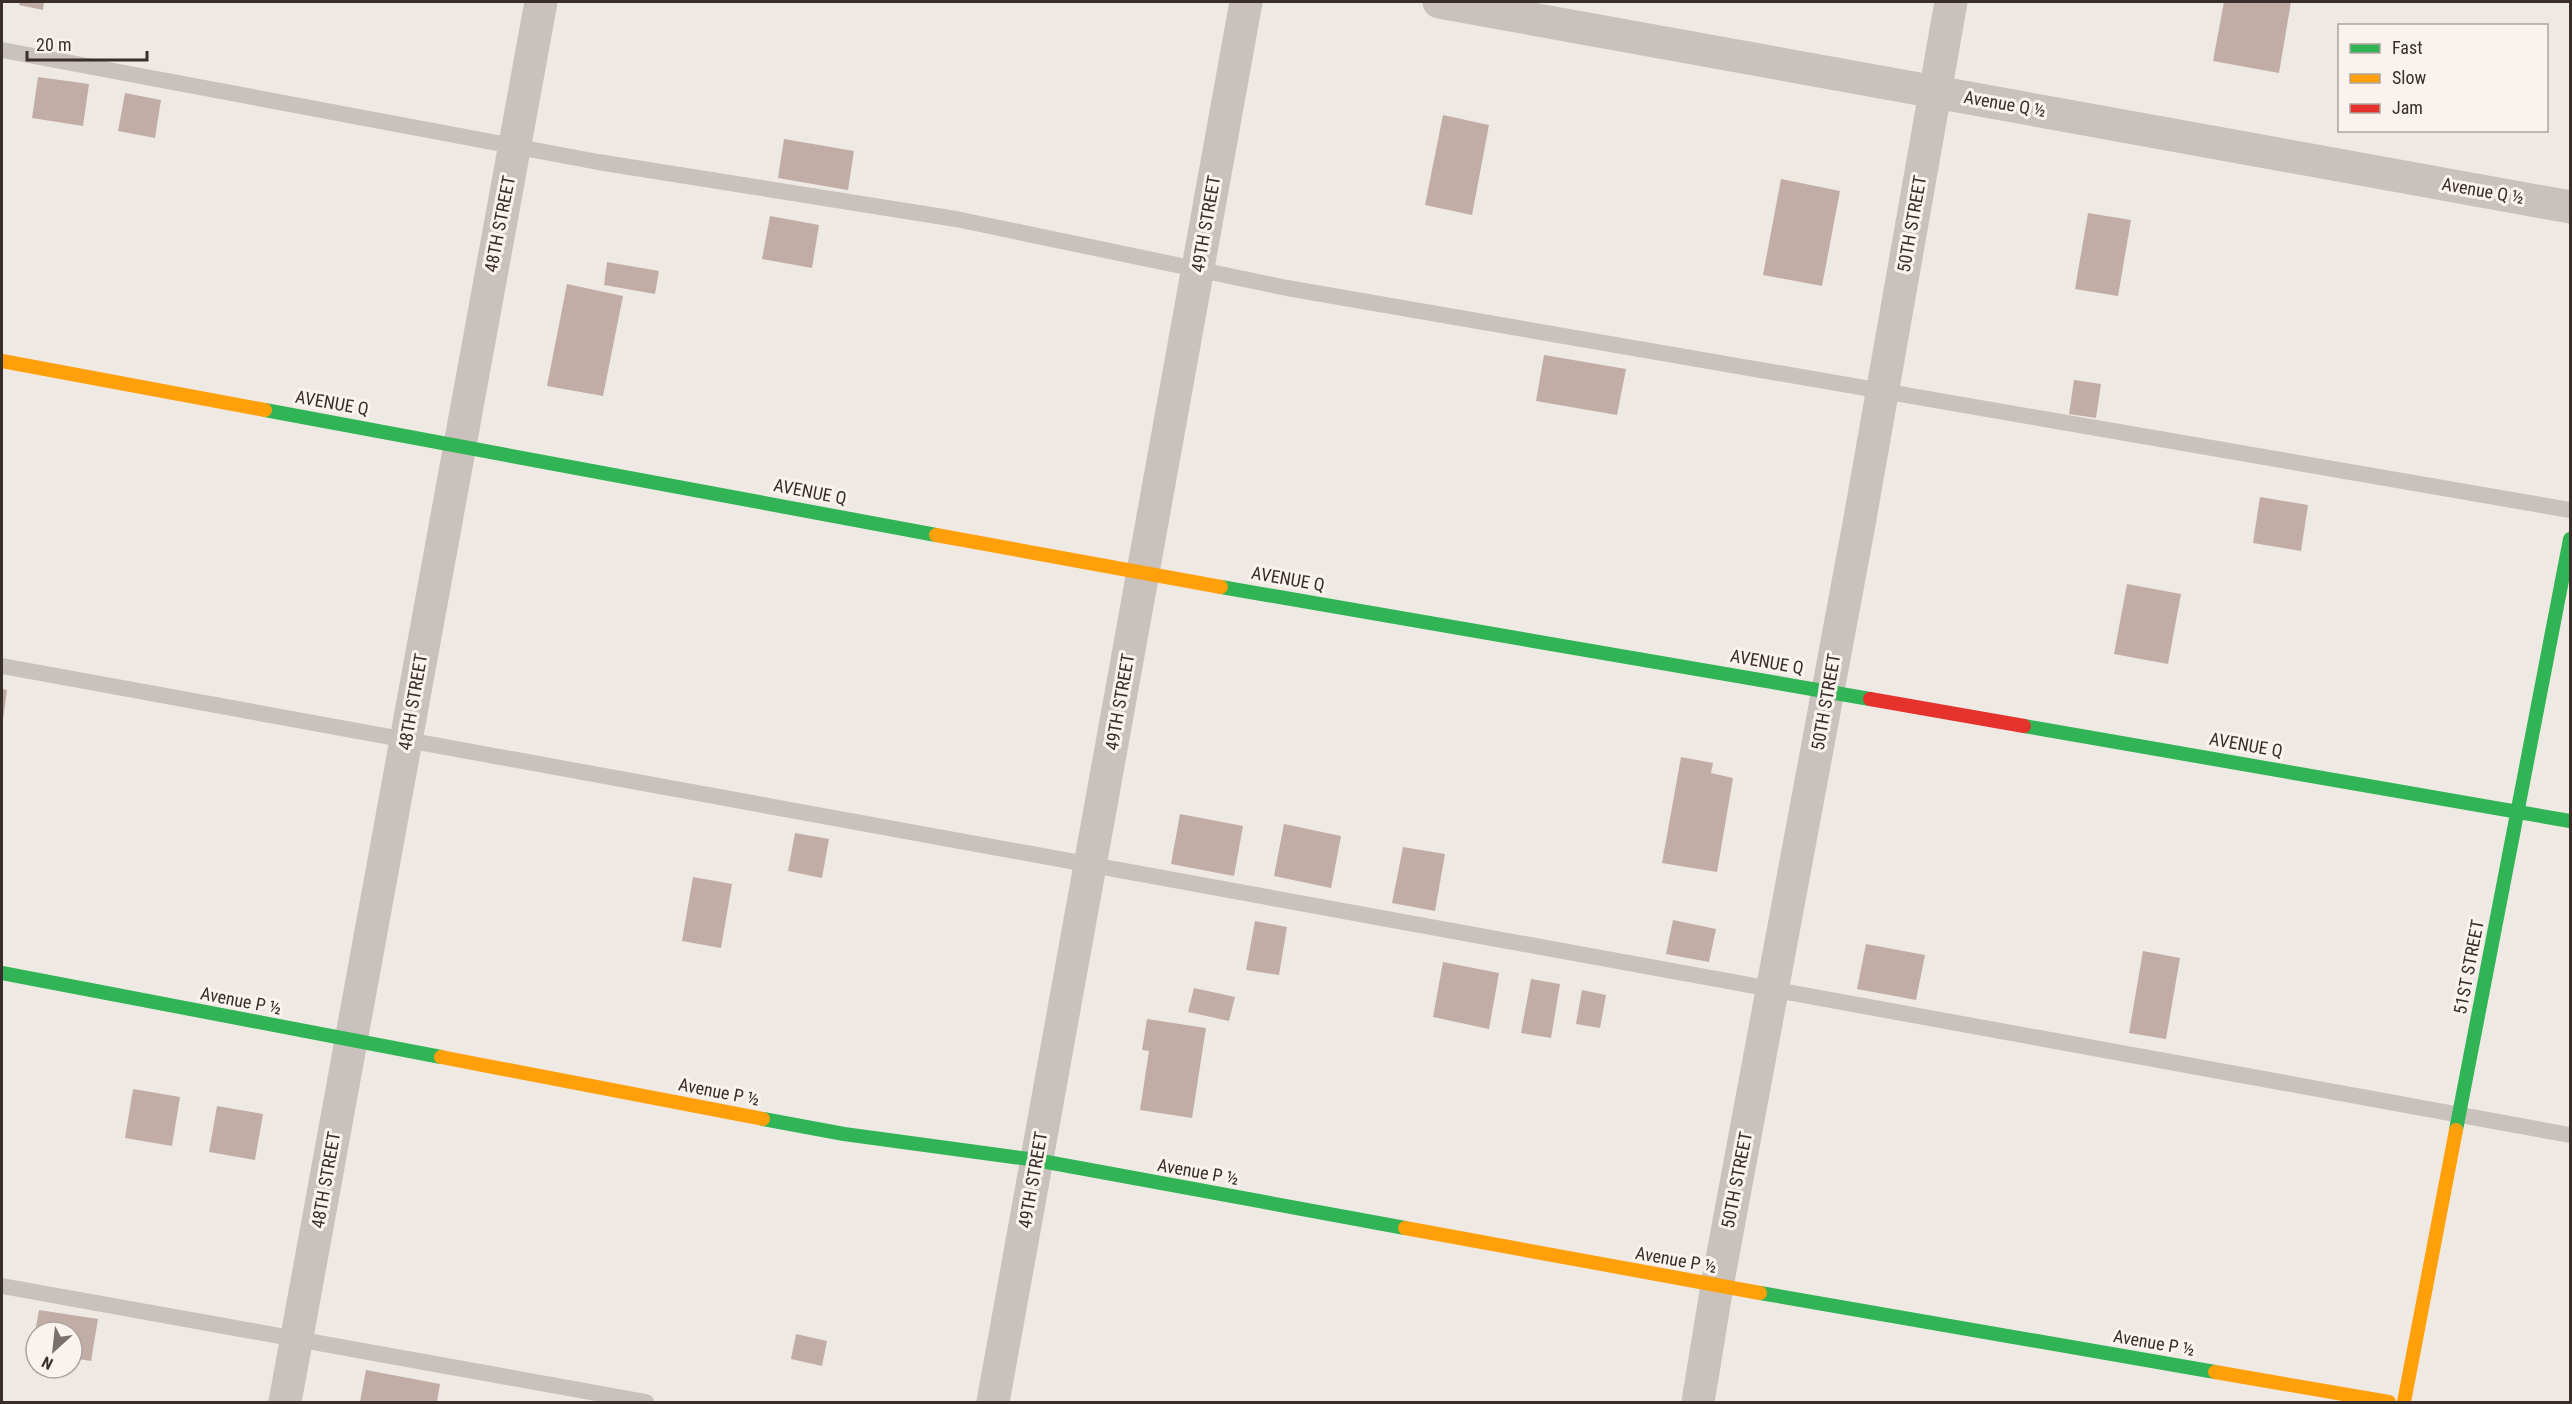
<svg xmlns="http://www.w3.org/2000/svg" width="2572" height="1404" font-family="'Roboto Condensed',sans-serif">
	<rect width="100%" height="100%" fill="#efe9e4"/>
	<!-- building -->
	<path fill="#c2ada6" d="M20,2H44L43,10L19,5Z
		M2224,2H2291L2279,73L2213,61Z
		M38,77L89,84L83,126L32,118Z
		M125,93L161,100L155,138L118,131Z
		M1443,115L1489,125L1472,215L1425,205Z
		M784,139L854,151L848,190L778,178Z
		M1781,179L1840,191L1822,286L1763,275Z
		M2088,213L2131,220L2118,296L2075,289Z
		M770,216L819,225L812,268L762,259Z
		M607,262L659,271L655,294L604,285Z
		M567,284L623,296L603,396L547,386Z
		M1544,355L1626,369L1617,415L1536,401Z
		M2074,380L2101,384L2096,418L2069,414Z
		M2260,497L2308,505L2301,551L2253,543Z
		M2127,584L2181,594L2168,664L2114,654Z
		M2,689L7,690L3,720H2Z
		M1681,757L1713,763L1711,773L1733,778L1717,872L1662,863Z
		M1180,814L1243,826L1234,876L1171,864Z
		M1284,824L1341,836L1331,888L1274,876Z
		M795,833L829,839L822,878L788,871Z
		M1403,847L1445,854L1435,911L1392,903Z
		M693,877L732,884L721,948L682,941Z
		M1673,920L1716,929L1709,962L1666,954Z
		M1255,921L1287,927L1279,975L1246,970Z
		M1866,944L1925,955L1916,1000L1857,989Z
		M2143,951L2180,958L2166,1039L2129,1033Z
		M1443,962L1499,973L1489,1029L1433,1017Z
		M1531,979L1560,984L1551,1038L1521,1033Z
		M1194,988L1235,997L1229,1021L1188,1012Z
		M1582,990L1606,995L1600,1028L1576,1024Z
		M1147,1019L1206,1028L1192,1118L1140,1110L1149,1051L1142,1050Z
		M133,1089L180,1097L172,1146L125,1138Z
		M217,1106L263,1114L255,1160L209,1152Z
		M39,1310L98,1319L91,1361L72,1358V1332H35Z
		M796,1334L827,1341L822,1366L791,1359Z
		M366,1370L440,1384L437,1402H360Z"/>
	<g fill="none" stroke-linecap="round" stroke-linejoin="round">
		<!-- lane -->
		<path stroke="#c8c1bc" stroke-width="16" d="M2,50L598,162L956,219L1287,288L2570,510
			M2,666L2570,1135
			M2,1286L646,1402"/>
		<!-- street -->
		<path stroke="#c8c1bc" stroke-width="33" d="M1439,2L2570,207
			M285,1402L541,2
			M993,1402L1246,2
			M1698,1402L1717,1286L1859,524L1951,2"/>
		<!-- fast -->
		<path stroke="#30b455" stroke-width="14" d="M265,410L936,535
			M1221,587L1870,699
			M2024,726L2570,821
			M2,973L441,1057
			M763,1119L844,1134L1036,1160L1405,1228
			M2456,1130L2570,539
			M1760,1293L2215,1372"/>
		<!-- slow -->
		<path stroke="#ff9f0a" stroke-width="14" d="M2,361L265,410
			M936,535L1221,587
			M441,1057L763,1119
			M1405,1228L1760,1293
			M2215,1372L2389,1402
			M2404,1402L2456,1130"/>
		<!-- jam -->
		<path stroke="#e5322d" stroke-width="14" d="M1870,699L2024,726"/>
	</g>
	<g text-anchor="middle" stroke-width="6" stroke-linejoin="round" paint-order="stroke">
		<!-- street labels -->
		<g font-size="18" fill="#392e2a" stroke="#faf3ed">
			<text transform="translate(2005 104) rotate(10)" y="6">Avenue Q ½</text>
			<text transform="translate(2483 191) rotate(10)" y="6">Avenue Q ½</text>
			<text transform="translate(500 224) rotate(-79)" y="6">48TH STREET</text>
			<text transform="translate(1206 224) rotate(-80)" y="6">49TH STREET</text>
			<text transform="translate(1912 224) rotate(-80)" y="6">50TH STREET</text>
			<text transform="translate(332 403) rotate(10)" y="6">AVENUE Q</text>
			<text transform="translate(810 492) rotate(11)" y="6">AVENUE Q</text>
			<text transform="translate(1288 579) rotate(10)" y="6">AVENUE Q</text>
			<text transform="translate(1767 662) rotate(10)" y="6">AVENUE Q</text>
			<text transform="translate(413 702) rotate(-80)" y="6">48TH STREET</text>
			<text transform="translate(1120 702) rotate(-80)" y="6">49TH STREET</text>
			<text transform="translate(1826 702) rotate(-80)" y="6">50TH STREET</text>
			<text transform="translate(2246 745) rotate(10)" y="6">AVENUE Q</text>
			<text transform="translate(2469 967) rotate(-79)" y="6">51ST STREET</text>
			<text transform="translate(241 1001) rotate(11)" y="6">Avenue P ½</text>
			<text transform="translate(719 1092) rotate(11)" y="6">Avenue P ½</text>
			<text transform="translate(1198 1172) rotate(10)" y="6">Avenue P ½</text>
			<text transform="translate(326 1180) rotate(-80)" y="6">48TH STREET</text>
			<text transform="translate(1033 1180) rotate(-80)" y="6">49TH STREET</text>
			<text transform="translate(1737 1180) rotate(-79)" y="6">50TH STREET</text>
			<text transform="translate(1676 1260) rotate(10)" y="6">Avenue P ½</text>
			<text transform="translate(2154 1343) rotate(10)" y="6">Avenue P ½</text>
		</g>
	</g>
	<!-- border -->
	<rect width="2572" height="1404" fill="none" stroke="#392e2a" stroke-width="6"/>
	<!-- legend -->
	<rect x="2338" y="24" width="210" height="108" fill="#faf3ed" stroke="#ada49f" stroke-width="1.5"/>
	<rect x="2350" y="44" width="30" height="9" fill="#30b455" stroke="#ada49f" stroke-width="1.5"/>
	<text x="2392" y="54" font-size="18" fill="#392e2a">Fast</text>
	<rect x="2350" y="74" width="30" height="9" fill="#ff9f0a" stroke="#ada49f" stroke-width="1.5"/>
	<text x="2392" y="84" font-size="18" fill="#392e2a">Slow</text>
	<rect x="2350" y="104" width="30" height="9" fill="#e5322d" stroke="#ada49f" stroke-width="1.5"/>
	<text x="2392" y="114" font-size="18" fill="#392e2a">Jam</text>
	<!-- north arrow -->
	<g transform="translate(54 1350) rotate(207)"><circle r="28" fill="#faf3ed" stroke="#ada49f" stroke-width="1.5"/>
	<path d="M0-4.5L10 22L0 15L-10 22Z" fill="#796f6b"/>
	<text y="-9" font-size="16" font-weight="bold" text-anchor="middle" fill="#392e2a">N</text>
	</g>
	<!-- scale -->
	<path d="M27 51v9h120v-9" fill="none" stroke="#392e2a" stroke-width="3"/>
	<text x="36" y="51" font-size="18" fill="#392e2a" stroke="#faf3ed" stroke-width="4.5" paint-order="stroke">20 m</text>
</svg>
